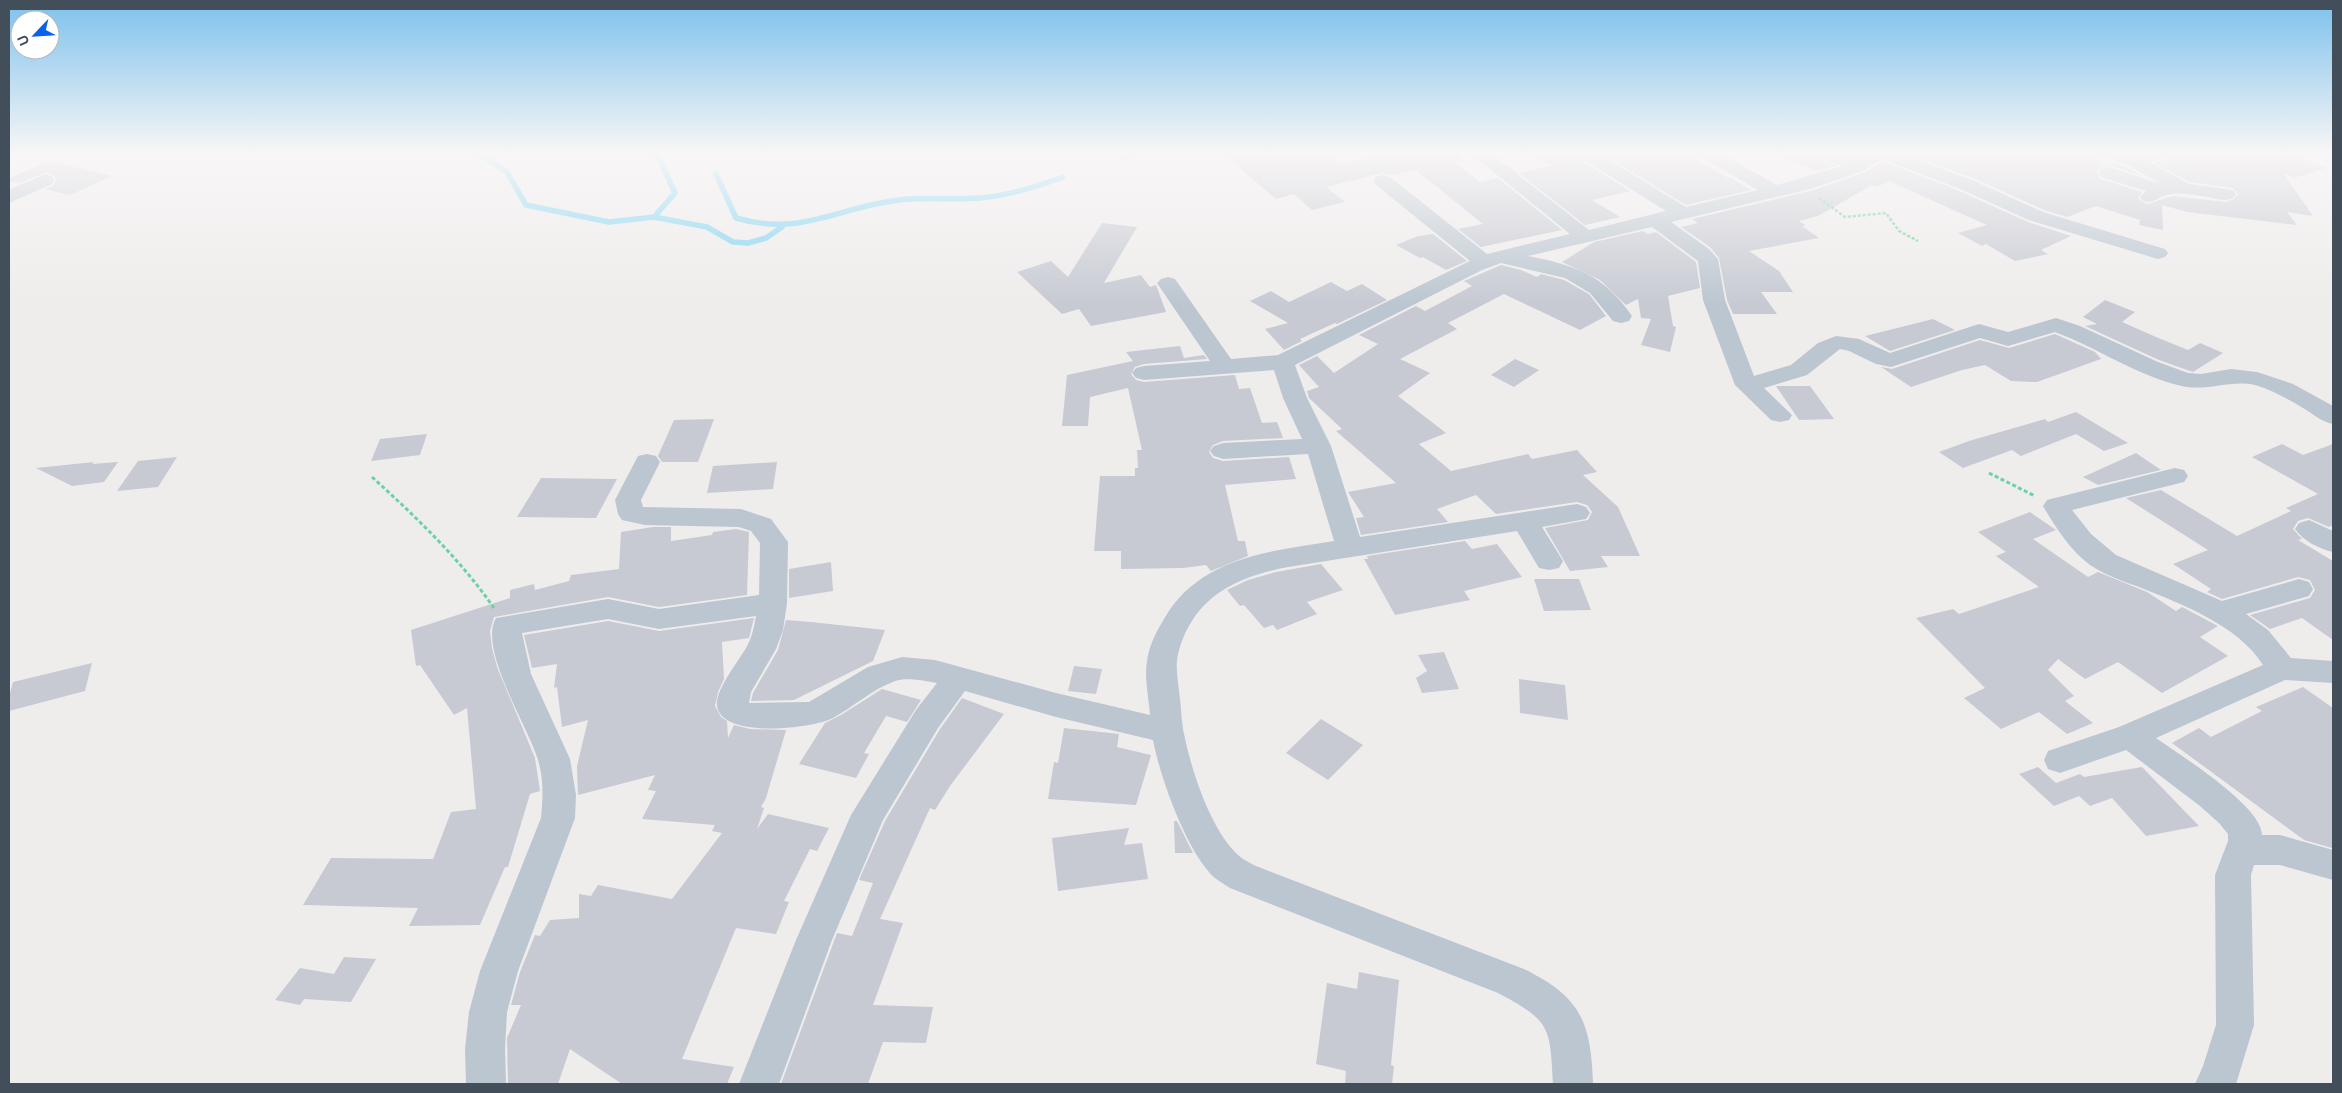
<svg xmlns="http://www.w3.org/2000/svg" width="2342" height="1093" font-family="Figtree,sans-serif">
	<rect width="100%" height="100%" fill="#efecec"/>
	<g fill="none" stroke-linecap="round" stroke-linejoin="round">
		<!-- stream -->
		<path stroke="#7ed4f3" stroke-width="5.5" d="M476,152L507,172L526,205L609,222L654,217L707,227L733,242L748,243L766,238L782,227
			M652,152L658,156L675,193L654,217
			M716,174L736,218C802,237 837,207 899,200C925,197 952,200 979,198C1008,196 1036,187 1063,177"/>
	</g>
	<!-- building -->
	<path fill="#c7cad3" d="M1221,152H1326L1339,164L1395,153L1394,152H1460L1461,161L1454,162L1480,182L1498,178L1562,230L1481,247L1458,229L1483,224L1416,170L1391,175L1382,173L1326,187L1345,202L1312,210L1294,194L1276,199Z
		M1531,152H1573L1577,158L1630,191L1592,200L1620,217L1585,225L1519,173L1551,166Z
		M1599,152H1683L1728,178H1731L1751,190L1686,205Z
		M1773,152H1810L1814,158L1836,166L1817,171Z
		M1901,152H2098L2100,165L2117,163L2145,177L2109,165L2100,167L2097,172L2100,179L2142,192L2138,198L2142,202L2147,204L2173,196L2226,202L2234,199L2238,194L2233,188L2190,182L2154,163L2191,152H2284L2326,168L2294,178L2283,173L2313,216L2287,212L2297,225L2187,212L2162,205L2163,230L2139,225L2140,220L2096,206L2067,217L2044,210L1973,178Z
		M49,161L112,176L70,195L45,189L53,186L56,181L54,175L46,172L20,183L9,181V178Z
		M1882,161L1957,190L2028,222L2071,236L2041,250L2048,254L2015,261L1986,244L1982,246L1958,233L1987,225L1889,181L1877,187L1872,185L1818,216L1799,221L1806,226H1802L1819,238L1749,251L1779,271L1793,292H1761L1777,314H1733L1727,300L1719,258L1710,247L1681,227L1698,223L1692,219L1811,191L1866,172Z
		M1102,223L1137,227L1104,283L1141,275L1150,287L1156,285L1166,312L1091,326L1079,309L1062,314L1017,272L1051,261L1068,277Z
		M1643,231L1648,234L1656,232L1696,262L1700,288L1668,296L1673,326L1676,327L1670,352L1641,345L1651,319L1641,318L1638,299L1626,305L1600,280L1562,262L1594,242Z
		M1433,234L1467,261L1446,270L1423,257L1420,258L1396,245L1418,236Z
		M1501,265L1521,270L1537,277L1541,274L1564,280L1589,294L1606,316L1580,330L1504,294L1448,323L1457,329L1400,359L1430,373L1398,396L1446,433L1419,444L1451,471L1528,454L1532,459L1577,450L1597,472L1583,475L1618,507L1640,556H1601L1608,567L1570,571L1545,528L1588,520L1592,512L1587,505L1577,502L1496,514L1476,495L1437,509L1448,522L1361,535L1356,518L1364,517L1348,492L1396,483L1336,431L1342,429L1309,398L1307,391L1319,387L1299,365L1317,356L1334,373L1378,344L1359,335L1416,306L1425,311L1472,286L1464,281Z
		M1331,282L1347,291L1362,284L1387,300L1337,324L1335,323L1300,339L1302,341L1284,350L1265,329L1288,323L1250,301L1271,291L1289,302Z
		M2105,300L2135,312L2122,322L2156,337L2188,350L2200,343L2223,353L2193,372L2159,360L2085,326L2097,324L2083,317Z
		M1933,319L1955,330L1890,351L1865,336Z
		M2055,334L2095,352L2101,359L2037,382L2011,381L1985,365L1962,370L1911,387L1881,367L1892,369L1980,340L2009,348Z
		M1180,346L1184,358L1204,355L1207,359L1144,364L1135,367L1131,374L1136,380L1144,382L1235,375L1239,389L1250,388L1262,423L1277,422L1283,438L1223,441L1213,445L1209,452L1213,458L1223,461L1289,457L1296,479L1225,485L1238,541H1245L1248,556L1211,571L1206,565L1183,568L1121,569V551H1094L1100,476H1135V468H1138L1137,450H1142L1128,388L1090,397L1088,426H1062L1067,375L1133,361L1126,352Z
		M1515,359L1539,370L1514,387L1491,375Z
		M1776,386H1810L1834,419L1799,420Z
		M2076,412L2128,443L2104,451L2076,434L2021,456L2012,450L1963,468L1939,452L1969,441L2045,419L2048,422Z
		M714,419L698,462H662L658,456L674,420Z
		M427,434L420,455L371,461L380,439Z
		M2282,444L2303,455L2333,444V525L2329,527L2308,518L2298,521L2293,529L2302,539L2298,540L2333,561V640L2302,618L2270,629L2250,615L2310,598L2315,590L2310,580L2298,577L2222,599L2207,592L2211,589L2173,564L2208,550L2126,498L2161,490L2237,536L2291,511L2286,508L2318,494L2252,457Z
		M2136,453L2161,470L2098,485L2083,477Z
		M177,457L158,487L117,491L138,461Z
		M94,462L92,464L118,462L104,482L72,486L36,468Z
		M777,462L773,489L707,493L713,466Z
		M541,478L617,479L596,518L517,517Z
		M2030,512L2056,530L2033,539L2088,577L2098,572L2147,592L2176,611L2182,607L2218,626L2200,637L2228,656L2162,693L2118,662L2085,679L2058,659L2048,670L2074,696L2065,701L2093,723L2067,734L2039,712L2001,729L1964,698L1985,688L1916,618L1953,609L1959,614L2039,587L1996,556L2006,552L1978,532Z
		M653,527H671V541L712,535L713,532L736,529L749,532L747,595L659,607L608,597L494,617L490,631L492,648L497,667L535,758L540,791L530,794L508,867H505L480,925L409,926L418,908L303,905L331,858L433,859L451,812L476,809L467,708L454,715L420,665L416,666L411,630L510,598V590L534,584L535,590L569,581L571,575L619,569L621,532Z
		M1465,541L1472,549L1497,544L1522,577L1464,591L1470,600L1395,615L1364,559H1368L1367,556Z
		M831,562L833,591L789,598V569Z
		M1321,564L1343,590L1307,602L1317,614L1277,630L1273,625L1264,628L1244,605L1240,606L1227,590L1248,580L1276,572Z
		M1534,579H1579L1591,610L1544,611Z
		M754,618L749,638L722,642L724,679L718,692L715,706L721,717L727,721L728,738L734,725L750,729L786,730L766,798L761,807L764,808L757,829L768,814L829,828L817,851L810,849L784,901L789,902L776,934L736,928L682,1059L734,1067L727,1084H622L570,1049L558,1084H508L507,1038L521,1005H511L520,972L535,935L540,936L550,920L579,918V894L591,896L598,885L672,899L722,833L712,831L715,825L642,819L656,791L648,790L655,775L578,795L577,766L588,720L562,727L557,687L554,688L557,664L532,668L524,635L608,621L659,631Z
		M786,620L811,622L885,630L873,661L794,700L751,701L753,693L778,650Z
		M1444,652L1459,689L1422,693L1416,678L1427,671L1418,655Z
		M92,663L85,691L9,711V697L13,682Z
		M1074,666L1102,669L1096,694L1068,691Z
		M1519,679L1565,685L1568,720L1520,713Z
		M2303,687L2333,708L2332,848L2304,840L2172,743L2199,728L2211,737L2262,711L2256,707Z
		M882,689L921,700L907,722L886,716L864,753L869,754L856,778L799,764L825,723L841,715Z
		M962,698L1004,714L950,786L935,810L930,808L880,919L903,923L873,1005L933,1007L926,1043L883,1042L868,1084H781L837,933L852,936L873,883L859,880L885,821L940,729Z
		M1321,719L1363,745L1328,780L1286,753Z
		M1064,728L1119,734L1117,747L1151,755L1136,805L1048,799L1054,762L1058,763Z
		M2038,767L2056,783L2080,774L2084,777L2142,767L2199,826L2146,836L2112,798L2090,806L2079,796L2054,806L2019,774Z
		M1174,821H1177L1193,853H1175Z
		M1129,828L1124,845L1142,843L1148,879L1058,891L1052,838Z
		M344,957L376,959L351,1002L304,999L300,1005L275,1000L300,968L334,974Z
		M1359,972L1399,980L1391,1065L1394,1066L1392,1084H1345L1346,1071L1316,1064L1327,983L1357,989Z"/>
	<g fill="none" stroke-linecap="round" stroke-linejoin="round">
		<!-- path-far1 -->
		<path stroke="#6ad3a5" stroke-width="2.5" stroke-dasharray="3 2" stroke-linecap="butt" d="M1819,198L1845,217L1886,213L1899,231L1918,241"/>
		<!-- path -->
		<path stroke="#6ad3a5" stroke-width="3" stroke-dasharray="4 2.5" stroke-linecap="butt" d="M1989,473L2035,496
			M372,477C416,517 460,559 494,608"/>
		<!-- minor -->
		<path fill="#bbc6d0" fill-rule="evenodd" d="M1117,152H1141L1138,156L1125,159L1119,158L1116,154Z
			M1469,152H1489L1589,230L1666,211L1578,156L1575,152H1596L1686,207L1758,190L1699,156L1696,152H1718L1777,185L1842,166L1815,156L1812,152H1838L1857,159L1868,152H1896L1972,180L2043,212L2165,249L2168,253L2165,257L2158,259L2029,220L1958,188L1882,159L1865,170L1810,189L1671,222L1709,249L1718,259L1725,300L1754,376L1791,365L1818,343L1836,336L1859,339L1890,353L1979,324L2008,332L2056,318L2080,326L2158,362L2188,373L2201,374L2231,369L2257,372L2293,384L2333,406V424C2322,422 2313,414 2303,408C2288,399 2272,390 2255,385C2230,379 2207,392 2182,386C2137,376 2098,348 2055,332L2008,346L1980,338L1891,367L1876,364L1849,351L1840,349L1807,375L1764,388L1792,415L1789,420L1780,422L1771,420L1735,385L1703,300L1698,261L1652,227L1528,256C1575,265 1604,275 1632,316L1629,321L1621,323L1613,321L1590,293L1565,278L1501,263L1482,270L1295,365L1307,398L1331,446L1360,537L1577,504L1586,507L1590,513L1586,519L1542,527L1563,561L1559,568L1549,570L1539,568L1517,531L1288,567C1251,574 1213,587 1192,621C1184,633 1179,647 1177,660C1176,670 1178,681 1179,691C1181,703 1181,716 1183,729C1190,766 1208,823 1234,851C1240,858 1248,862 1256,866L1524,969C1581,997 1591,1022 1593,1084H1553C1550,1027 1551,1021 1498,993L1230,888C1223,883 1214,879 1209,872C1184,843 1160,777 1153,740L1056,717L965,691L938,728L883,820L832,940L779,1084H739L796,940L851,815L916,710L937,683C925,681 907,677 895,681C873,689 853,707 833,718C811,729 722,739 717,706C715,690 738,662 746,648C752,638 754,627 756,616L659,629L608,619L522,633L531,674L570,759L576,795L575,818L518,971L507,1012L505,1049L506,1084H466L465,1049L469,1012L480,971L541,818C543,797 544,777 537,757C527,725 478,648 496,618L608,599L659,609L759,595L760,543L751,531L739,527L645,525L622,520L618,514L615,500L638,456L647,454L656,456L660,462L641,500L643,507L741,509L771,519L788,542L787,603L783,630L776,649L751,692L749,703L809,702L868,667L902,657L935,660L1056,693L1150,715C1149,698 1144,678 1147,661C1149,646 1156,632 1164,619C1199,557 1271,551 1334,541L1308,454L1223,459L1214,456L1210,451L1214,446L1223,443L1302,439L1283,398L1274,370L1144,380L1136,378L1132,373L1136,368L1144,366L1210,361L1157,283L1161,279L1168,277L1175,279L1231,359L1278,355L1470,261L1376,185L1374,181L1376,177L1383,175L1390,177L1487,254L1570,234Z
			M2100,152H2126L2135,155L2145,152H2173L2170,156L2149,162L2189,184L2233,190L2236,194L2233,198L2226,200C2208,198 2183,190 2166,195C2156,198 2154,204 2143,201L2140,197L2146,191L2101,177L2099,173L2101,169L2108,167L2161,184L2128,165L2103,156Z
			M45,174L52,176L54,180L52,184L9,203V190Z
			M2175,468L2184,470L2188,476L2184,482L2072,510L2091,534L2116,555L2222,601L2299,579L2309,582L2313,589L2309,596L2246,614L2268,630L2291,658L2333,661V683L2285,680L2156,738C2180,755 2262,806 2262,835H2280L2333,850V880L2280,865H2254L2251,875L2254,1025L2236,1084H2195L2203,1066L2216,1025L2215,875L2228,841V834L2219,823L2200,806L2126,750L2060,773L2048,769L2044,760L2048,751L2119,727L2263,665C2238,625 2181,604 2139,587C2122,581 2105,575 2090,565C2070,550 2056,528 2043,506L2047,500Z
			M2309,520L2333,531V552C2320,549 2303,541 2295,529L2299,523Z"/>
	</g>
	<!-- sky -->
	<linearGradient id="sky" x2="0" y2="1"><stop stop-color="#7dc1ec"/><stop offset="0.5" stop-color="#f8f6f6"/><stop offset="1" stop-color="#f8f6f6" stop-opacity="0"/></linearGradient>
	<rect width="2342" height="305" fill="url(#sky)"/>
	<!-- border -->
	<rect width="2342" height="1093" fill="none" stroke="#434e5b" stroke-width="20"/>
	<!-- north arrow -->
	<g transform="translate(35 35) rotate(245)"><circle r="24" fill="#ffffff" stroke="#b4b8bd"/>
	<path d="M0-4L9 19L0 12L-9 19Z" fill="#0960ec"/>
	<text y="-8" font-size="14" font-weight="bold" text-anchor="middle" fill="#434e5b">U</text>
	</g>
</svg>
